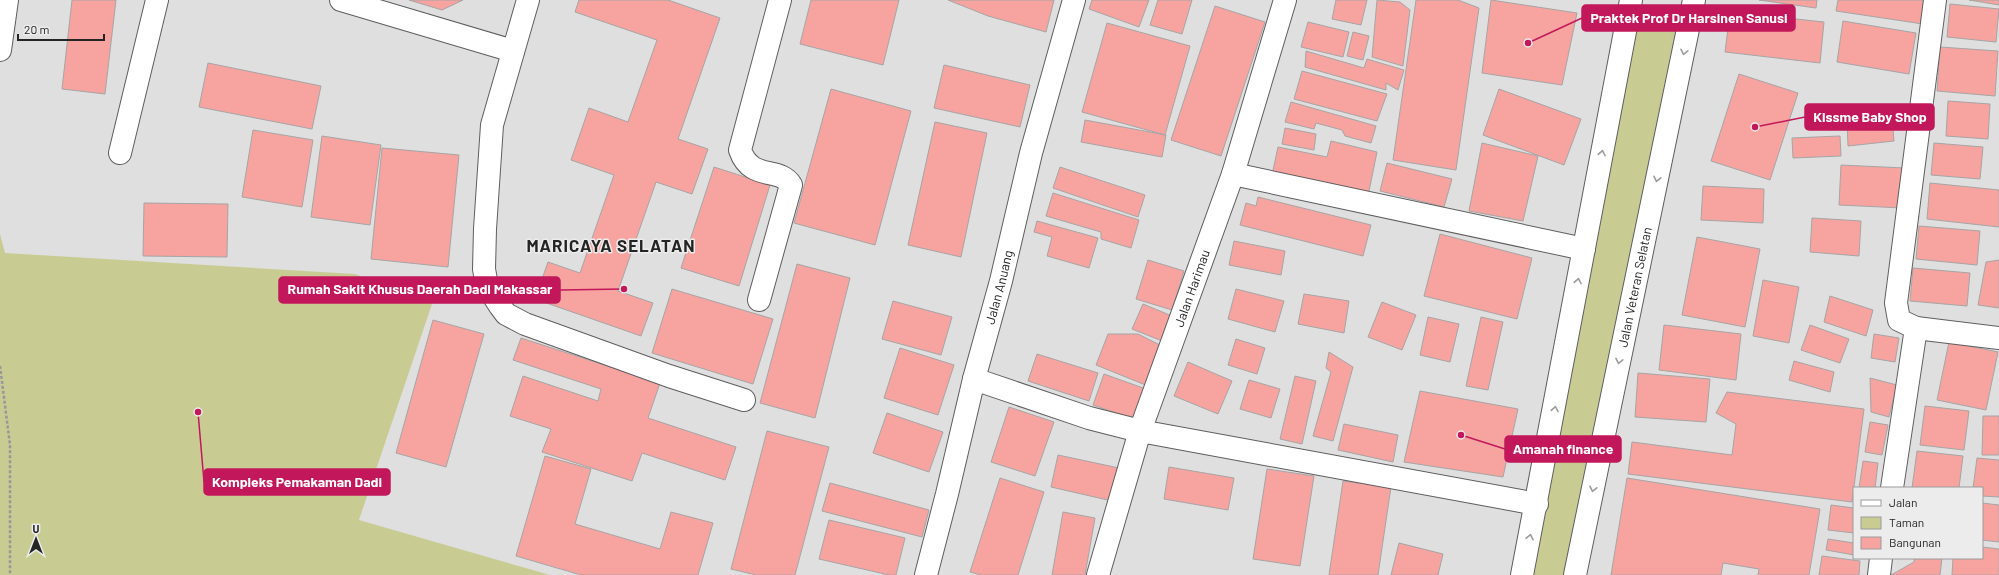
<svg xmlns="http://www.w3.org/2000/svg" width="1999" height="575" font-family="Barlow,sans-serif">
	<rect width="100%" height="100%" fill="#dfdfe0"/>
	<!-- green -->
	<path fill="#c9cc92" d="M1639,4L1687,10L1572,575H1522Z
		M0,234L5,253L355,274L432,304L359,520L550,575H0Z"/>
	<!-- building -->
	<path fill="#f7a39f" stroke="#a6a5a5" d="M72,0H116L105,94L62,89Z
		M409,0H463L442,10Z
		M579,0H668L720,18L678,139L708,149L692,194L656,182L618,291L653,303L641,336L535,299L548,262L580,273L614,175L571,160L589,108L628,122L657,40L575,12Z
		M811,0H899L883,65L800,44Z
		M948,0H1054L1046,32L988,16Z
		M1092,0H1149L1139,27L1089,9Z
		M1158,0H1192L1182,34L1150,25Z
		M1336,0H1367L1361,25L1332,19Z
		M1377,0L1400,2L1410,10L1403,66L1372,57Z
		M1416,0H1458L1479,8L1456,170L1393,160Z
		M1491,0L1577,13L1562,85L1482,73Z
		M1759,0H1817L1816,8Z
		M1838,0H1927L1923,24L1836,11Z
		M1969,0H1999V5Z
		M1950,4L1999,9L1996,42L1947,37Z
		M1215,6L1265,22L1221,156L1171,140Z
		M1730,12L1824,22L1820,63L1725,52Z
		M1843,21L1916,33L1909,74L1837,62Z
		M1308,22L1349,32L1343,57L1301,47Z
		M1107,23L1190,46L1165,135L1082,112Z
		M1353,32L1369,36L1363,60L1347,56Z
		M1940,47L1998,51L1995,96L1937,91Z
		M1306,51L1364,68L1367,59L1404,70L1398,90L1386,83V90L1305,67Z
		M208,63L321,86L312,129L199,107Z
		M944,65L1030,85L1020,127L934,108Z
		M1302,71L1387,94L1377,121L1294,99Z
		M1739,74L1798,93L1770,180L1711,161Z
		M831,89L911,111L875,245L794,223Z
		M1499,89L1581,119L1564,165L1483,135Z
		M1948,101L1990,104L1988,139L1946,136Z
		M1291,102L1376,126L1371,143L1345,136L1342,130L1316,123L1314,129L1285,122Z
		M1892,118L1894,141L1848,146L1847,121Z
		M1085,120L1166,135L1162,157L1081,142Z
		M935,122L987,133L961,257L908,245Z
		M1285,128L1316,134L1314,150L1282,144Z
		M253,130L313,140L302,207L242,197Z
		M322,136L381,145L370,225L311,217Z
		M1840,136L1841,156L1793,158L1792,138Z
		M1331,141L1377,152L1368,196L1272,175L1278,147L1327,157Z
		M1482,143L1538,156L1523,221L1469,211Z
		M1934,143L1983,147L1980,179L1931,175Z
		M382,148L459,155L448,267L371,259Z
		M1387,163L1452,179L1444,207L1380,191Z
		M1841,165L1905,168L1903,208L1839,205Z
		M714,167L770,185L739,286L681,268Z
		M1060,167L1145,195L1138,217L1053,188Z
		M1930,183L1999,190V227L1927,219Z
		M1703,186L1764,189L1763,223L1701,220Z
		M1053,193L1139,220L1131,248L1101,239V232L1046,216Z
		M1258,197L1371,225L1363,256L1240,225L1246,203L1256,206Z
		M144,203L228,204L227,257L143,256Z
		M1812,218L1861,221L1859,256L1810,252Z
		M1037,221L1098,238L1089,268L1047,256L1052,237L1034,232Z
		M1919,226L1980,231L1977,265L1916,259Z
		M1440,234L1532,258L1517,319L1424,296Z
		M1697,237L1760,249L1745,327L1682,315Z
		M1234,241L1285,251L1281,275L1229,265Z
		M1148,260L1184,271L1172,310L1136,299Z
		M1999,260V308L1978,305L1986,262Z
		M797,264L850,278L815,418L760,403Z
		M1913,268L1970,273L1967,306L1910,301Z
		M1763,280L1799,287L1789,343L1753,336Z
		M672,289L773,319L753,384L652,353Z
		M1236,289L1284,301L1275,332L1228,319Z
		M1304,294L1349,301L1344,333L1298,324Z
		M1830,296L1873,310L1866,336L1824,322Z
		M893,301L952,317L941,355L882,339Z
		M1382,302L1416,315L1402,350L1368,337Z
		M1143,304L1172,316L1162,341L1132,329Z
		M1428,317L1459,324L1450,362L1420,355Z
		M1481,317L1503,322L1488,390L1466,386Z
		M433,320L484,334L446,467L396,453Z
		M1664,325L1741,334L1736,380L1659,370Z
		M1810,325L1849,339L1840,363L1801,350Z
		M1108,334H1138L1164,347L1148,386L1096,365Z
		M1874,334L1899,338L1895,362L1871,358Z
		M521,338L660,383L648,418L736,447L725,480L642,453L632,481L542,452L551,429L510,416L523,376L598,401L601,389L513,360Z
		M1236,339L1265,348L1257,374L1228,365Z
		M1949,342L1998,352L1986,410L1937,400Z
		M900,348L954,365L938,415L884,398Z
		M1329,352L1353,367L1333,441L1313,436L1331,372L1326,368Z
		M1037,354L1098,373L1089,401L1028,381Z
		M1794,361L1834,372L1830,392L1789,380Z
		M1188,362L1232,381L1218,414L1174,396Z
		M1638,373L1710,379L1706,422L1635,417Z
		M1104,374L1146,389L1136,420L1093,405Z
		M1295,376L1316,381L1302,444L1280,439Z
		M1870,378L1897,385L1889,417L1871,412Z
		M1249,380L1280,389L1271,418L1240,409Z
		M1420,391L1518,409L1503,477L1404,462Z
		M1727,392L1864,409L1852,502L1628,474L1632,442L1732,455L1736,424L1716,413Z
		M1925,406L1969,411L1964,450L1920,445Z
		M1009,407L1054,422L1035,476L991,462Z
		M887,413L943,432L929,472L873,453Z
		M1983,416H1999V455H1982Z
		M1870,422L1888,425L1882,455L1865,452Z
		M1344,424L1398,435L1393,462L1338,450Z
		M767,431L829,447L795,575H756L731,569Z
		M1917,451L1963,456L1959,488H1912Z
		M1058,455L1119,468L1112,501L1051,487Z
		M545,456L591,469L575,524L660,549L671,512L713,523L698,575H581L516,556Z
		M1977,458L1999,460V497L1982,496V488H1973Z
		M1863,461L1878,463L1875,488H1859Z
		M1169,467L1234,478L1228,510L1164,499Z
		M1267,469L1314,476L1300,566L1253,559Z
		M1000,478L1044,492L1018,575H981L970,572Z
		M1627,478L1820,509L1809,575H1758L1759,569L1723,563L1721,575H1611Z
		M1343,481L1391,487L1378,575H1329Z
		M830,483L929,510L922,537L822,511Z
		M1982,503L1999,505V542L1982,540Z
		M1831,505L1854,508V533L1828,530Z
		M1063,512L1095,518L1085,575H1052Z
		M829,520L905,538L896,575H889L819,559Z
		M1828,539L1854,543V555L1826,550Z
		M1399,543L1443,554L1438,575H1391Z
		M1982,547L1999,549V575H1952L1953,558H1982Z
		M1822,556L1860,561L1859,575H1819Z
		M1914,558H1942L1940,575H1891L1914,562Z"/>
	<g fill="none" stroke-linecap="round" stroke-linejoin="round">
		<defs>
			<g id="minor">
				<path d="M341,0L513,51"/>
				<path d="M528,0L492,125L485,229L484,269L487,286L500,306L506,314L525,324L669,376L744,400"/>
				<path d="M1935,0L1896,303L1899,320L1916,328L1999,338"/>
				<path d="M0,50L7,0"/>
				<path d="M120,153L157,0"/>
				<path d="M1233,174L1584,249"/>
				<path d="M759,300L791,185C780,166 751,182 740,150L780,0"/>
				<path d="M974,379L1089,418L1140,431L1537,504"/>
				<path d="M1892,488L1916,328"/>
				<path id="s1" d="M926,575L947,494L974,379L1001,281L1031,153L1074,0"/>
				<path id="s2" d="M1098,575L1140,431L1233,174L1285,0"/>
				<path d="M1879,575L1881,558"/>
			</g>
			<g id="major">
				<path d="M1522,575L1631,0"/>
				<path id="s3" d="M1575,575L1694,0"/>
			</g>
		</defs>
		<!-- minor casing -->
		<use href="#minor" stroke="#5e5e5f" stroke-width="24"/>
		<!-- major casing -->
		<use href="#major" stroke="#5e5e5f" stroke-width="24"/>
		<!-- path -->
		<path stroke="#979797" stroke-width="2.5" stroke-dasharray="3 2" stroke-linecap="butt" d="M0,366L10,445V575"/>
		<!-- minor -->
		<use href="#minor" stroke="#fff" stroke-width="22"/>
		<!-- major -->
		<use href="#major" stroke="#fff" stroke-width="22"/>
	</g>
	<!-- one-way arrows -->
	<defs><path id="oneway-chevron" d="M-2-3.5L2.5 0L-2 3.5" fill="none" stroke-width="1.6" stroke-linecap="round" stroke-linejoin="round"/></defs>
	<g stroke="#9c9c9c">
		<use href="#oneway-chevron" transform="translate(1684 52) rotate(102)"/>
		<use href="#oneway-chevron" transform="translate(1602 153) rotate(-79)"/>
		<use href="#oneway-chevron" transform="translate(1657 179) rotate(102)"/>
		<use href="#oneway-chevron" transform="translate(1578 281) rotate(-79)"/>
		<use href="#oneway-chevron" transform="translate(1619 361) rotate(102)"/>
		<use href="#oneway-chevron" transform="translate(1555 409) rotate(-79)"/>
		<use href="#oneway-chevron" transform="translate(1593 489) rotate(102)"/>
		<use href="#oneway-chevron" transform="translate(1530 537) rotate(-78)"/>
	</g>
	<g text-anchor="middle" stroke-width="3" stroke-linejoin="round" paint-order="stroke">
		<!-- street labels -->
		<g font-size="13" fill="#242424" stroke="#ececed">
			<text dy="5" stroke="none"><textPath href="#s1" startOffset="297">Jalan Anuang</textPath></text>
			<text dy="5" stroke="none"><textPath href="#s3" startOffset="294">Jalan Veteran Selatan</textPath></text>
			<text dy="5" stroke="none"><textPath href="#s2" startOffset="302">Jalan Harimau</textPath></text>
		</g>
		<!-- district labels -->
		<g font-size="17" font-weight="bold" letter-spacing="1" fill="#242424" stroke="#ececed">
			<text x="611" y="252">MARICAYA SELATAN</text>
		</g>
	</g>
	<!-- callouts -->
	<path fill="none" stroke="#c2185b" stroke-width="1.5" d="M1528 43L1582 18M1755 127L1805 117M624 289L560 290M1461 435L1505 449M198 412L204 482"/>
	<g fill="#c2185b" stroke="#ececed" stroke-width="1.5">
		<circle cx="1528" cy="43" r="4"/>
		<circle cx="1755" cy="127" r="4"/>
		<circle cx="624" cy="289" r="4"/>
		<circle cx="1461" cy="435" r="4"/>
		<circle cx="198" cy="412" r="4"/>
	</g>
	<g fill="#c2185b" stroke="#c2185b" stroke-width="1.5">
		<rect x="1582" y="5" width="213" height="26" rx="4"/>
		<rect x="1805" y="104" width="129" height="26" rx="4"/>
		<rect x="279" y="277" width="281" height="26" rx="4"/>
		<rect x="1505" y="436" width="116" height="26" rx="4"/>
		<rect x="204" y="469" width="186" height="26" rx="4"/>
	</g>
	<g font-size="14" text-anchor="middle" font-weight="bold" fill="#fff">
		<text x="1689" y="23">Praktek Prof Dr Harsinen Sanusi</text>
		<text x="1870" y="122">Kissme Baby Shop</text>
		<text x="420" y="294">Rumah Sakit Khusus Daerah Dadi Makassar</text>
		<text x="1563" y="454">Amanah finance</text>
		<text x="297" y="487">Kompleks Pemakaman Dadi</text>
	</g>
	<!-- legend -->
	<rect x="1853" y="487" width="130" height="72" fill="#ececed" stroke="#9c9c9d"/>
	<rect x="1861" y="500" width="20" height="6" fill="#ffffff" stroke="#9c9c9d"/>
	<text x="1889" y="507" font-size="12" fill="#242424">Jalan</text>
	<rect x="1861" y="517" width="20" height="12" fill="#c9cc92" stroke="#9c9c9d"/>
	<text x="1889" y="527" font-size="12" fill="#242424">Taman</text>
	<rect x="1861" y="537" width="20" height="12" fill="#f7a39f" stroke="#9c9c9d"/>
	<text x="1889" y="547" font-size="12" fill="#242424">Bangunan</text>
	<!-- north arrow -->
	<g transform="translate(36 539)" stroke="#ececed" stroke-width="3" paint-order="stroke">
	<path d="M0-3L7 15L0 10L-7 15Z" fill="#242424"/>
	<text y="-6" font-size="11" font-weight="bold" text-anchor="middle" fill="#242424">U</text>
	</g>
	<!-- scale -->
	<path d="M18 34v6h86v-6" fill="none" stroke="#242424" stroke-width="2"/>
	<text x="24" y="34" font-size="12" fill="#242424" stroke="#ececed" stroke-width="3" paint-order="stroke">20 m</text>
</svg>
